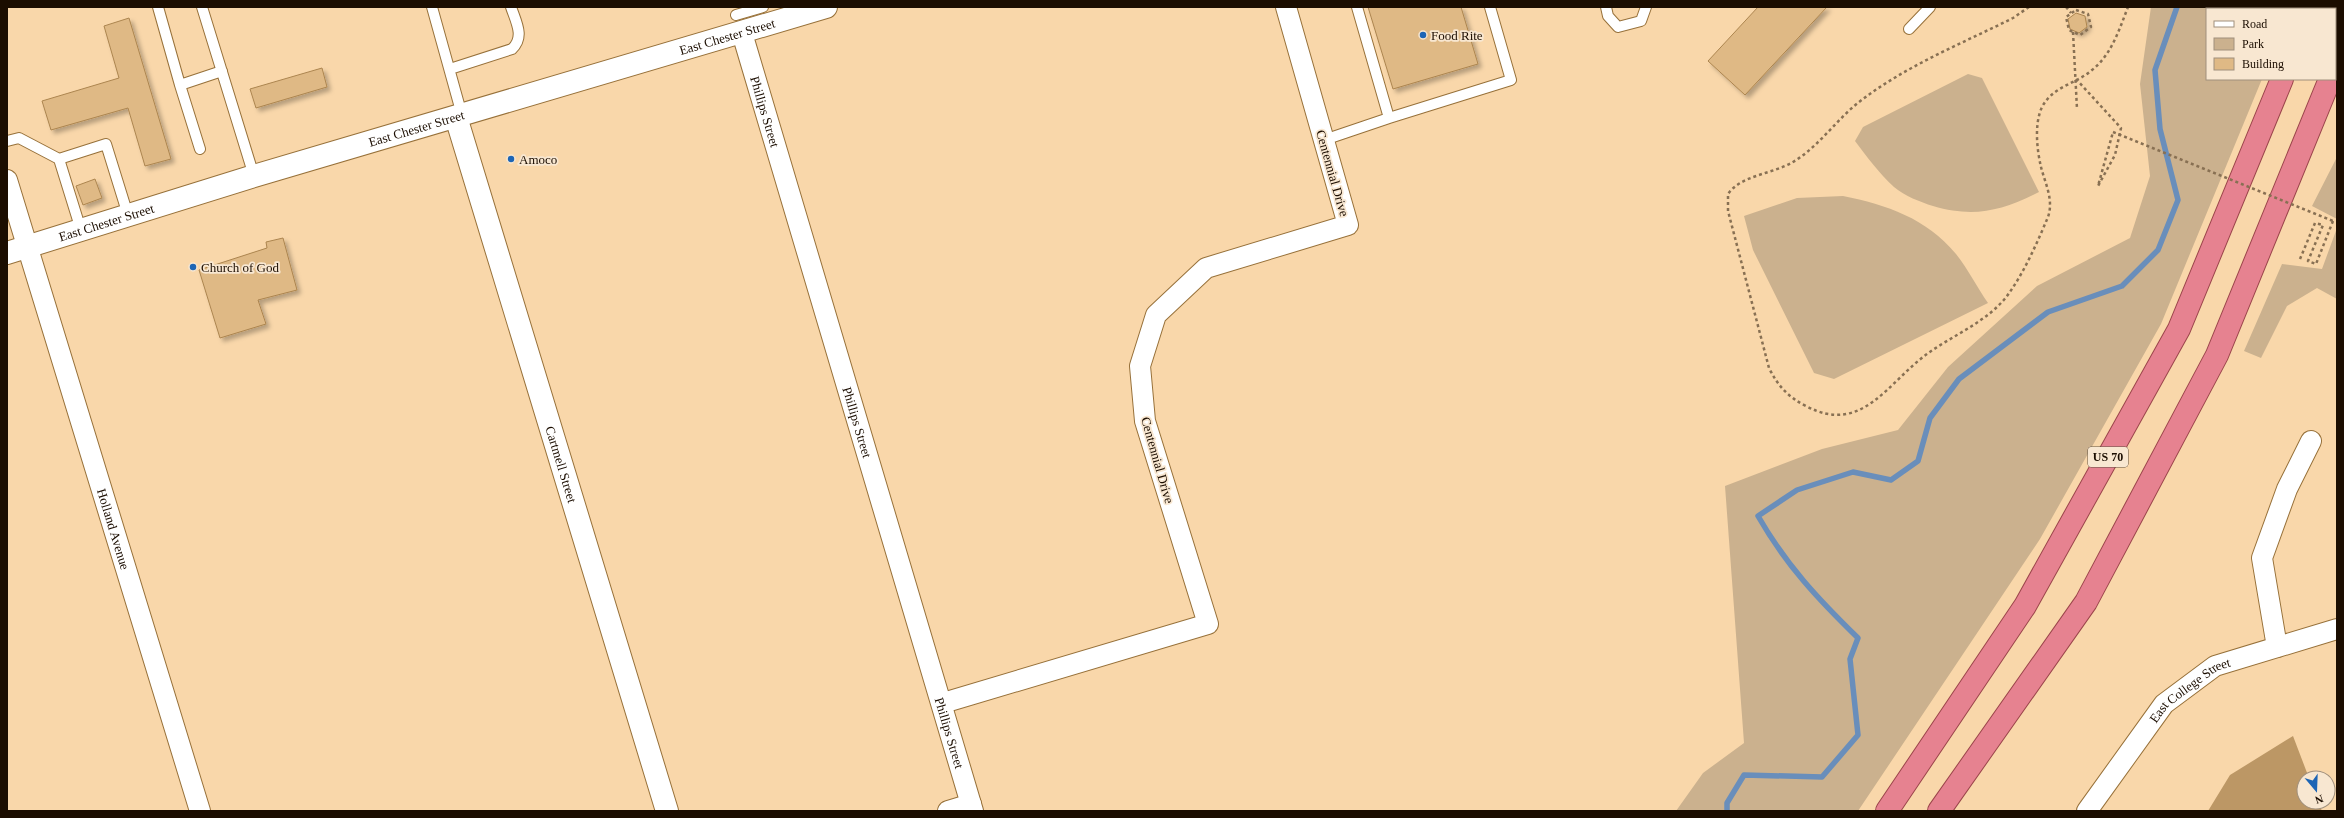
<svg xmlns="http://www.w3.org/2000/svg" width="2344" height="818" font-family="Georgia,serif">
	<defs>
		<filter id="shadow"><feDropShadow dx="3.5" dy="3.5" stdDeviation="2" flood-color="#0004"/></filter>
	</defs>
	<rect width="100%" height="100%" fill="#f9d7aa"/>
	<!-- green -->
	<path fill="#cbb18e" d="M2151,7H2291L2290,9H2207V79H2262L2161,324L2040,539L1858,811H1676L1703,773L1744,743L1725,486L1822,449L1898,430L1948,367L2037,286L2130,238L2150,176L2140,84Z
		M1968,74L1982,78L2039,192C2001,211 1974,218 1933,206C1920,202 1905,196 1894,187C1879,173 1867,157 1855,141L1863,127Z
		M2337,157V219L2312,206Z
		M1843,196C1887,205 1926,218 1956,254C1968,269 1977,287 1988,303L1834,379L1814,373L1753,250L1744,216L1797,198Z
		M2337,228V299L2317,288L2287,306L2261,358L2244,351L2282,264L2322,269Z"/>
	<!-- forest -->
	<path fill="#bc9765" d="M2293,736L2309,778H2304V802H2318L2322,811H2208L2230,775Z"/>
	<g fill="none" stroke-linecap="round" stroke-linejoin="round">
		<!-- stream -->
		<path stroke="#698ebb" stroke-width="5.5" d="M1727,811V803L1744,775L1822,777L1858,735L1850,659L1858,638C1818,599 1786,565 1758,516L1797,490L1853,472L1891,480L1918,461L1930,418L1959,379L2048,312L2122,286L2158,250L2178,200L2160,129L2155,70L2177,7"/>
	</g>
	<!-- building -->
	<path fill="#dfb985" stroke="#ac854f" filter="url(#shadow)" d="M1368,7H1461L1478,64L1393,89Z
		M1758,7H1827L1745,95L1708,61Z
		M2076,13L2085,16L2087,27L2079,33L2070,29L2068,19Z
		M129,18L171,159L145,166L128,108L51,130L42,101L119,78L104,26Z
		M322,68L327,87L256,108L250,89Z
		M95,179L102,198L83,205L76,186Z
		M283,238L297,290L258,300L266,324L220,338L199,270L267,248L266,242Z"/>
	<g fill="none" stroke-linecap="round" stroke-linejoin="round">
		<defs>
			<path id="service" d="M158,7L180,85
				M202,7L254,176
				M432,7L462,115
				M1606,7L1608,16L1618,27L1641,21L1646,7
				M736,15L763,7
				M1909,29L1930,7
				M450,69L512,49C525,37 516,22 511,7
				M1389,118L1511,80L1490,7
				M1324,140L1389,118L1357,7
				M7,141L19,138L59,159L106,144L128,215
				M200,149L180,85L222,71
				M59,159L81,230"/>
			<g id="minor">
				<path id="s1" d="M742,33L973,811"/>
				<path id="s2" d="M7,180L200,811"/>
				<path d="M2277,647L2262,558L2287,489L2311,441"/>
				<path d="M943,703L1208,624L1145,421L1140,366L1156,315L1206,268L1348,225L1286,7"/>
				<path d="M948,811L971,804"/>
				<path id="s3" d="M2087,811L2164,704L2215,666L2337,629"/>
			</g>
			<g id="tertiary">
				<path id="s4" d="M456,117L667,811"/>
			</g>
			<g id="secondary">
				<path id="s5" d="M7,253L254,176L826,7"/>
			</g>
			<path id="trunk" d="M2311,9L2312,7
				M1887,811L2025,606L2179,329L2282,79
				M1939,811L2086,602L2217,355L2330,79"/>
		</defs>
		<!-- service casing -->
		<use href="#service" stroke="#97713a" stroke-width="12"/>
		<!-- minor casing -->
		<use href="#minor" stroke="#97713a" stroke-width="22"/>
		<!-- tertiary casing -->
		<use href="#tertiary" stroke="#97713a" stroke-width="24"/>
		<!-- secondary casing -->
		<use href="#secondary" stroke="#97713a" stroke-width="24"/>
		<!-- trunk casing -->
		<use href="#trunk" stroke="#9b454b" stroke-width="24"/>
		<!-- path -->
		<path stroke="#887053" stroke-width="2.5" stroke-dasharray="3 3" stroke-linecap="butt" d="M2029,7L2013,18C1963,43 1908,65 1863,99C1838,117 1820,146 1793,162C1773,174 1741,175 1728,194V211L1769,368C1778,386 1788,397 1806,406C1862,436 1888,382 1927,354C1953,335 1987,322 2007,296C2024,273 2037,243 2048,217C2054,200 2045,183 2041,167C2037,150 2034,124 2042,107C2053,86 2076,84 2092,70C2112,54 2119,30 2128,7
			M2066,7L2071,13
			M2076,10L2088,14L2091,27L2080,35L2069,30L2066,17Z
			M2073,32L2077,109
			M2076,79L2121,128L2115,155L2098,186L2113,132
			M2300,259L2315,223L2323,225L2308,261L2316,264L2333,221"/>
		<!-- service -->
		<use href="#service" stroke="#fff" stroke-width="10"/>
		<!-- minor -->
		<use href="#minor" stroke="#fff" stroke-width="20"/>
		<!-- tertiary -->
		<use href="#tertiary" stroke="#fff" stroke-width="22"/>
		<!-- secondary -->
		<use href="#secondary" stroke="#fff" stroke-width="22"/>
		<!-- trunk -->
		<use href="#trunk" stroke="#e68290" stroke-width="22"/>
		<!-- path-bridge -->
		<path stroke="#887053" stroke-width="2.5" stroke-dasharray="3 3" stroke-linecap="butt" d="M2113,132L2333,221"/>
	</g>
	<!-- markers -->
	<g fill="#1d65b5" stroke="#f8e7d1" stroke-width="1.5">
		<circle cx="1423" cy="35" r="4"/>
		<circle cx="511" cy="159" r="4"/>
		<circle cx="193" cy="267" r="4"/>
	</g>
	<g text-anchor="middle" stroke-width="3.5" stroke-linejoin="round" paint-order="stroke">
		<!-- shield labels -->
		<rect fill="#f8e7d1" stroke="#5d4e3f" stroke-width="1" x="2088" y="447" width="40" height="20" rx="3"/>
		<g font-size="12" font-weight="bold" fill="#1b0d00">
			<text x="2108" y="461">US 70</text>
		</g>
		<!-- poi labels -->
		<g font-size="13" fill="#1b0d00" stroke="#f8e7d1" text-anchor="start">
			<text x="1431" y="40">Food Rite</text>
			<text x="519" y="164">Amoco</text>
			<text x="201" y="272">Church of God</text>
		</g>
		<!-- street labels -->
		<g font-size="13" fill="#1b0d00" stroke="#f8e7d1">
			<text dy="5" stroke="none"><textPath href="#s5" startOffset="752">East Chester Street</textPath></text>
			<text dy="5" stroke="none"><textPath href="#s1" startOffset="82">Phillips Street</textPath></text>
			<text dy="5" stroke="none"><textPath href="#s5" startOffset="428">East Chester Street</textPath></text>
			<text transform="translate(1333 173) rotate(74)" y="5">Centennial Drive</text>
			<text dy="5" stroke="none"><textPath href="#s5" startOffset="104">East Chester Street</textPath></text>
			<text dy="5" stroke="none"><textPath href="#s1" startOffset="406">Phillips Street</textPath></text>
			<text transform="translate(1158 460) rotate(74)" y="5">Centennial Drive</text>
			<text dy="5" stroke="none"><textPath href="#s4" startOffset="363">Cartmell Street</textPath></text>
			<text dy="5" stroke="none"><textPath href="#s2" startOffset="365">Holland Avenue</textPath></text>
			<text dy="5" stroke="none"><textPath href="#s3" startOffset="161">East College Street</textPath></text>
			<text dy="5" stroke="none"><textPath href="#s1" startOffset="730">Phillips Street</textPath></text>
		</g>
	</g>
	<!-- border -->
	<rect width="2344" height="818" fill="none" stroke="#1b0d00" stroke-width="16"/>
	<!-- legend -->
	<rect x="2206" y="8" width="130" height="72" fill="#f8e7d1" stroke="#a0907d"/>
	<rect x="2214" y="21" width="20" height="6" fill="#ffffff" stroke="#a0907d"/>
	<text x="2242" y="28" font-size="12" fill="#1b0d00">Road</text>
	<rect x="2214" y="38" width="20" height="12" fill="#cbb18e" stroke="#a0907d"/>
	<text x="2242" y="48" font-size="12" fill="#1b0d00">Park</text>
	<rect x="2214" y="58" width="20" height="12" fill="#dfb985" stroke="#a0907d"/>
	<text x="2242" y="68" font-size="12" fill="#1b0d00">Building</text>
	<!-- north arrow -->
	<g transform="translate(2316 790) rotate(161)"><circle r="19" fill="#f8e7d1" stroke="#a0907d"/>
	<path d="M0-3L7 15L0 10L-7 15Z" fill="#1d65b5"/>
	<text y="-6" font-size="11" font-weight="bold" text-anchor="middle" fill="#1b0d00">N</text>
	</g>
</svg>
